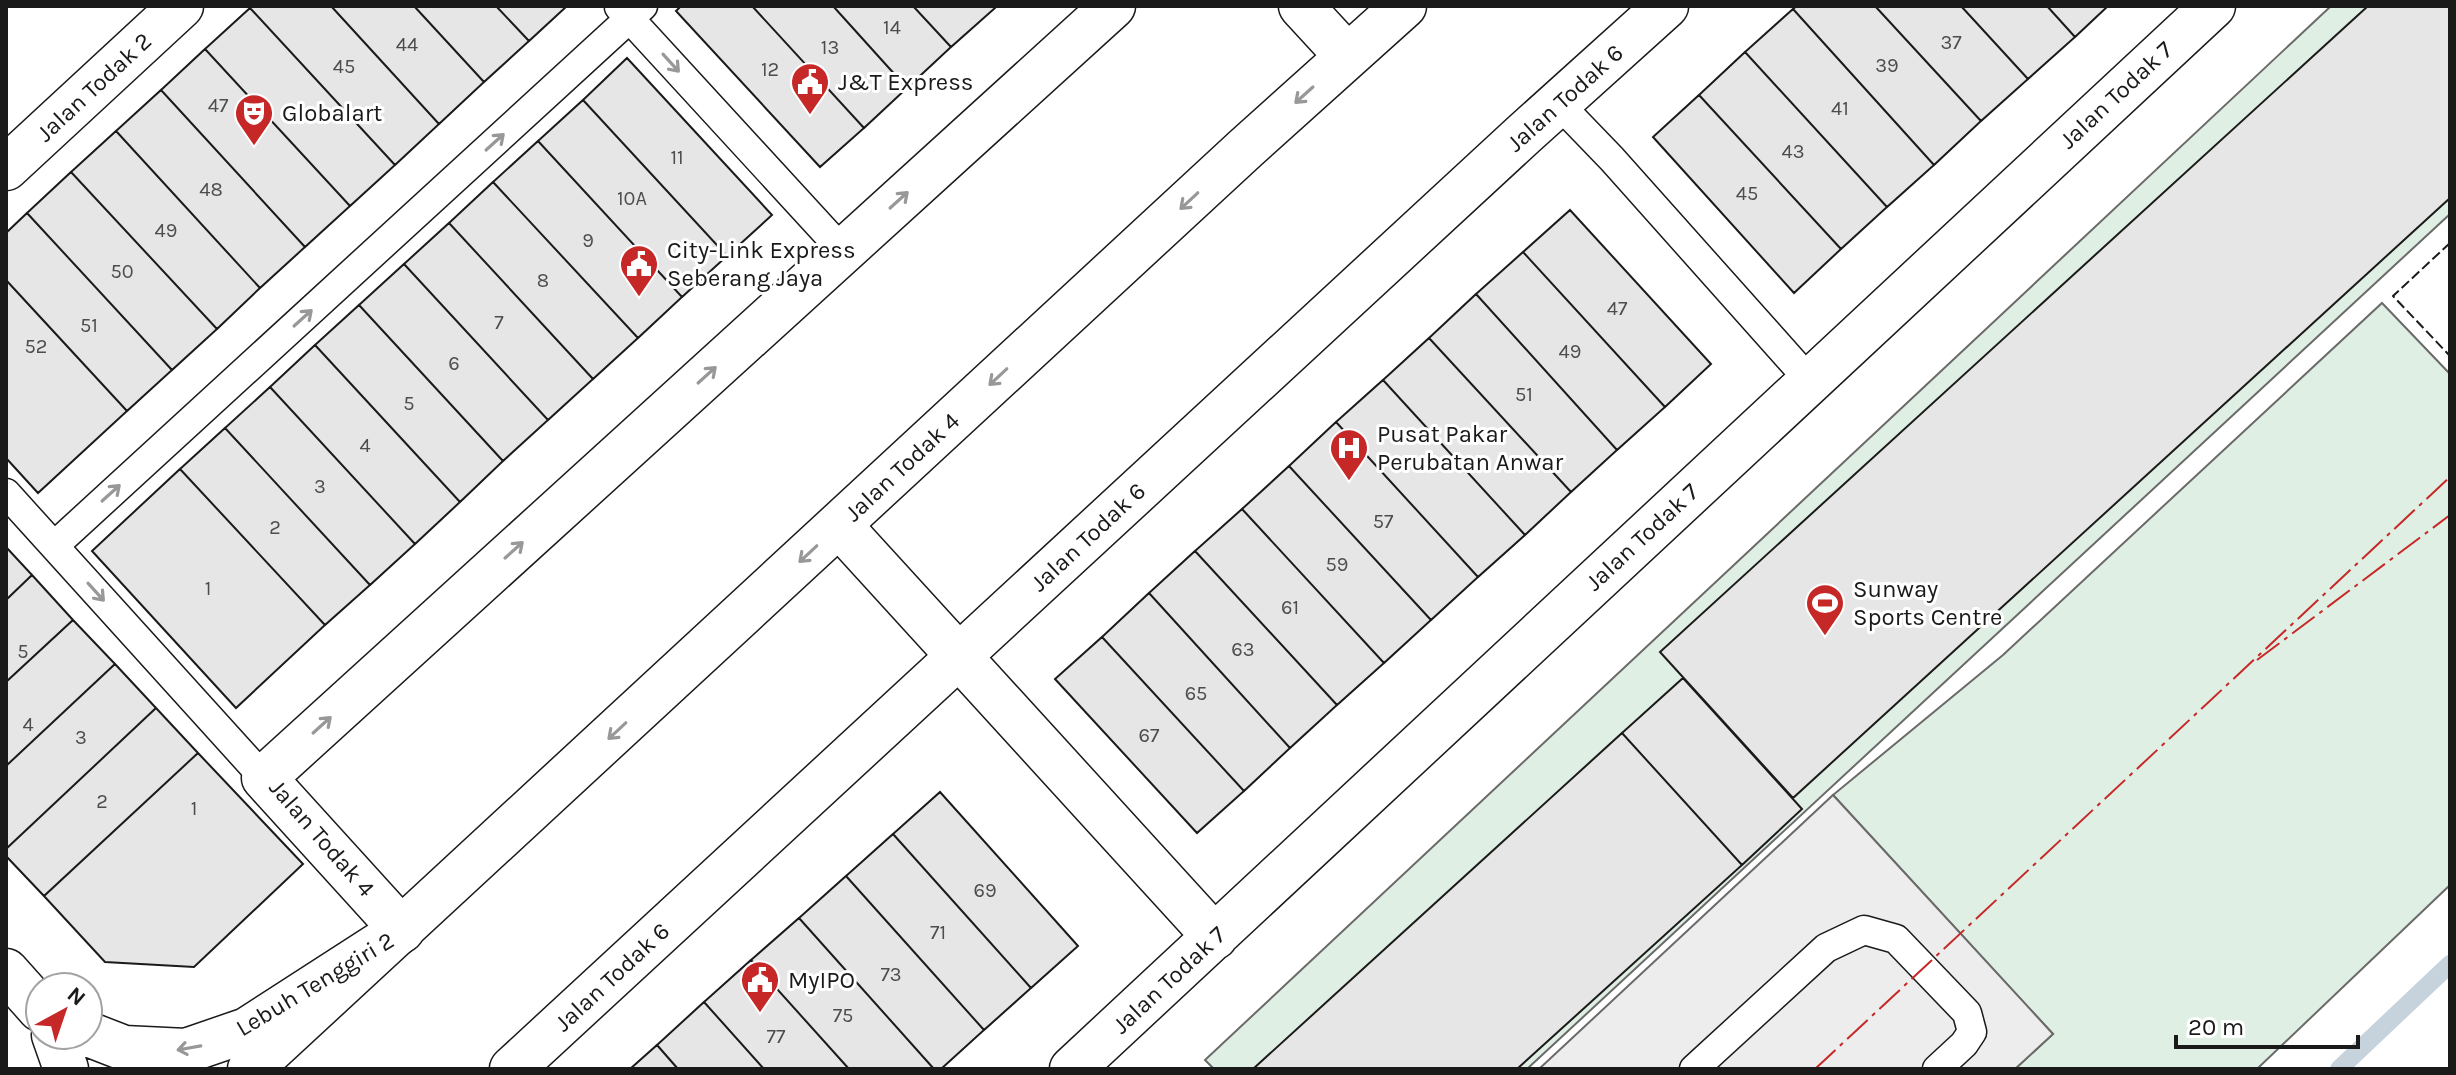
<svg xmlns="http://www.w3.org/2000/svg" width="2456" height="1075" font-family="Karla,sans-serif">
	<rect width="100%" height="100%" fill="#fff"/>
	<!-- green -->
	<path fill="#e0efe3" stroke="#6a6a6a" stroke-width="2" d="M2331,6H2450V214L1527,1069H1214L1205,1060Z
		M2382,303L2450,374V885L2257,1069H2015L2053,1034L1833,795L2003,655Z"/>
	<!-- parking -->
	<path fill="#ededed" stroke="#6a6a6a" stroke-width="2" d="M1833,795L2053,1034L2015,1069H1539Z"/>
	<g fill="none" stroke-linecap="round" stroke-linejoin="round">
		<!-- stream -->
		<path stroke="#c6d2dc" stroke-width="18" d="M2339,1069L2450,964"/>
	</g>
	<!-- building -->
	<path fill="#e6e6e6" stroke="#1a1a1a" stroke-width="2" d="M252,6H331L439,124L395,165L250,8Z
		M331,6H414L484,82L439,124Z
		M414,6H496L529,41L484,82Z
		M496,6H567L529,41Z
		M681,6H752L864,128L820,167L676,11Z
		M752,6H833L907,88L864,128Z
		M833,6H913L951,47L907,88Z
		M913,6H993L995,8L951,47Z
		M1797,6H1875L1981,121L1934,165L1793,9Z
		M1875,6H1961L2028,79L1981,121Z
		M1961,6H2047L2075,37L2028,79Z
		M2047,6H2108L2075,37Z
		M2368,6H2450V198L1793,798L1660,652Z
		M250,8L395,165L350,206L205,49Z
		M1793,9L1934,165L1887,207L1745,52Z
		M205,49L350,206L305,247L161,90Z
		M1745,52L1887,207L1841,249L1699,95Z
		M627,58L772,215L727,256L583,100Z
		M161,90L305,247L260,288L116,131Z
		M1699,95L1841,249L1794,293L1653,137Z
		M583,100L727,256L682,297L538,141Z
		M116,131L260,288L217,329L71,172Z
		M538,141L682,297L638,338L493,182Z
		M71,172L217,329L172,370L27,213Z
		M493,182L638,338L593,379L449,223Z
		M1570,210L1711,364L1665,407L1523,252Z
		M27,213L172,370L127,411L6,280V233Z
		M449,223L593,379L548,420L404,264Z
		M1523,252L1665,407L1617,450L1476,294Z
		M404,264L548,420L503,461L359,305Z
		M6,280L127,411L38,493L6,458Z
		M1476,294L1617,450L1571,492L1429,338Z
		M359,305L503,461L460,502L315,345Z
		M1429,338L1571,492L1525,535L1383,380Z
		M315,345L460,502L415,544L270,387Z
		M1383,380L1525,535L1478,577L1336,422Z
		M270,387L415,544L370,585L225,428Z
		M1336,422L1478,577L1431,620L1289,466Z
		M225,428L370,585L325,625L180,469Z
		M1289,466L1431,620L1384,663L1242,509Z
		M180,469L325,625L236,708L92,551Z
		M1242,509L1384,663L1337,705L1195,551Z
		M6,547L32,575L6,600Z
		M1195,551L1337,705L1290,748L1149,593Z
		M32,575L73,620L6,682V600Z
		M1149,593L1290,748L1244,791L1102,637Z
		M73,620L115,664L6,766V682Z
		M1102,637L1244,791L1197,833L1055,679Z
		M115,664L156,708L6,849V766Z
		M1683,678L1802,809L1742,865L1622,733Z
		M156,708L198,753L44,896L6,856V849Z
		M1622,733L1742,865L1517,1069H1253Z
		M198,753L303,864L194,967L105,962L44,896Z
		M940,792L1078,946L1031,988L893,834Z
		M893,834L1031,988L984,1030L846,876Z
		M846,876L984,1030L941,1069H934L799,918Z
		M799,918L934,1069H849L751,960Z
		M751,960L849,1069H764L704,1002Z
		M704,1002L764,1069H678L657,1045Z
		M657,1045L678,1069H630Z"/>
	<g fill="none" stroke-linecap="round" stroke-linejoin="round">
		<defs>
			<path id="lane" d="M619,7L843,251
				M1558,103L1612,159L1810,381
				M6,493L264,778
				M54,546L643,6
				M1694,1069L1826,948L1864,930L1896,939L1967,1013L1972,1032L1964,1044L1937,1069"/>
			<path id="street" d="M1301,6L1347,56
				M6,168L181,6
				M839,525L1215,937
				M6,971L40,1009
				M88,1034L124,1048L186,1051L247,1030L402,930L264,778L1113,6
				M54,1035L66,1069
				M512,1069L1524,134L1666,6
				M1072,1069L2213,6"/>
			<path id="secondary" d="M250,1069L1246,148L1404,6"/>
		</defs>
		<!-- lane casing -->
		<use href="#lane" stroke="#1a1a1a" stroke-width="31"/>
		<!-- street casing -->
		<use href="#street" stroke="#1a1a1a" stroke-width="47"/>
		<!-- secondary casing -->
		<use href="#secondary" stroke="#1a1a1a" stroke-width="47"/>
		<!-- lane -->
		<use href="#lane" stroke="#fff" stroke-width="28"/>
		<!-- street -->
		<use href="#street" stroke="#fff" stroke-width="44"/>
		<!-- secondary -->
		<use href="#secondary" stroke="#fff" stroke-width="44"/>
		<!-- fence -->
		<path stroke="#1a1a1a" stroke-width="2" stroke-dasharray="10 4" stroke-linecap="butt" d="M2450,243L2393,296L2450,356"/>
		<!-- power -->
		<path stroke="#c62828" stroke-width="2" stroke-dasharray="28 6 4 6" stroke-linecap="butt" d="M2257,660L2450,515
			M1815,1069L2450,477"/>
	</g>
	<!-- one-way arrows -->
	<defs><path id="oneway-shaft" d="M-6 0H5M1.5-3L5.5 0L1.5 3" fill="none" stroke-width="1.6" stroke-linecap="round" stroke-linejoin="round" transform="scale(2)"/></defs>
	<g stroke="#989898">
		<use href="#oneway-shaft" transform="translate(671 63) rotate(48)"/>
		<use href="#oneway-shaft" transform="translate(1304 95) rotate(138)"/>
		<use href="#oneway-shaft" transform="translate(495 142) rotate(-42)"/>
		<use href="#oneway-shaft" transform="translate(899 200) rotate(-42)"/>
		<use href="#oneway-shaft" transform="translate(1189 201) rotate(137)"/>
		<use href="#oneway-shaft" transform="translate(303 318) rotate(-42)"/>
		<use href="#oneway-shaft" transform="translate(707 375) rotate(-42)"/>
		<use href="#oneway-shaft" transform="translate(998 377) rotate(137)"/>
		<use href="#oneway-shaft" transform="translate(111 493) rotate(-42)"/>
		<use href="#oneway-shaft" transform="translate(514 550) rotate(-42)"/>
		<use href="#oneway-shaft" transform="translate(808 554) rotate(137)"/>
		<use href="#oneway-shaft" transform="translate(96 592) rotate(48)"/>
		<use href="#oneway-shaft" transform="translate(322 725) rotate(-42)"/>
		<use href="#oneway-shaft" transform="translate(617 731) rotate(137)"/>
		<use href="#oneway-shaft" transform="translate(189 1048) rotate(170)"/>
	</g>
	<!-- icons -->
	<defs>
		<symbol id="civic-pin" viewBox="-11 -11 22 30"><path d="M0 17L-7.5 6A9.5 9.5 0 1 1 7.5 6Z" fill="#c62828" stroke="#fff"/><path d="M-.6-6.5H3V-4.5H.6V-3L4-1V1h2V6H-6V1h2V-1L-.6-3ZM-1.2 2.5V6h2.4V2.5Z" fill="#fff"/></symbol>
		<symbol id="theatre-pin" viewBox="-11 -11 22 30"><path d="M0 17L-7.5 6A9.5 9.5 0 1 1 7.5 6Z" fill="#c62828" stroke="#fff"/><path d="M-5-5.5Q0-4 5-5.5V0Q5 5 0 6Q-5 5-5 0ZM-3.3-2.5H-1v1.5H-3.3ZM1-2.5H3.3v1.5H1ZM-2.8 1Q0 5.5 2.8 1Z" fill="#fff"/></symbol>
		<symbol id="hospital-pin" viewBox="-11 -11 22 30"><path d="M0 17L-7.5 6A9.5 9.5 0 1 1 7.5 6Z" fill="#c62828" stroke="#fff"/><path d="M-5-5h3v3.5h4V-5h3V5h-3V1.5h-4V5h-3Z" fill="#fff"/></symbol>
		<symbol id="stadium-pin" viewBox="-11 -11 22 30"><path d="M0 17L-7.5 6A9.5 9.5 0 1 1 7.5 6Z" fill="#c62828" stroke="#fff"/><path d="M0-5a6.5 5 0 1 0 0 10a6.5 5 0 1 0 0-10ZM-3.5-1.8h7v3.6h-7Z" fill="#fff"/></symbol>
	</defs>
	<g fill-rule="evenodd">
		<use href="#civic-pin" x="788" y="60" width="44" height="60"/>
		<use href="#theatre-pin" x="232" y="91" width="44" height="60"/>
		<use href="#civic-pin" x="617" y="242" width="44" height="60"/>
		<use href="#hospital-pin" x="1327" y="426" width="44" height="60"/>
		<use href="#stadium-pin" x="1803" y="581" width="44" height="60"/>
		<use href="#civic-pin" x="738" y="958" width="44" height="60"/>
	</g>
	<g text-anchor="middle" stroke-width="6" stroke-linejoin="round" paint-order="stroke">
		<!-- number labels -->
		<g font-size="20" fill="#4d4d4d">
			<text x="892" y="34">14</text>
			<text x="1951" y="49">37</text>
			<text x="407" y="51">44</text>
			<text x="830" y="54">13</text>
			<text x="1887" y="72">39</text>
			<text x="344" y="73">45</text>
			<text x="770" y="76">12</text>
			<text x="218" y="112">47</text>
			<text x="1840" y="115">41</text>
			<text x="1793" y="158">43</text>
			<text x="677" y="164">11</text>
			<text x="211" y="196">48</text>
			<text x="1747" y="200">45</text>
			<text x="632" y="205">10A</text>
			<text x="166" y="237">49</text>
			<text x="588" y="247">9</text>
			<text x="122" y="278">50</text>
			<text x="543" y="287">8</text>
			<text x="1617" y="315">47</text>
			<text x="499" y="329">7</text>
			<text x="89" y="332">51</text>
			<text x="36" y="353">52</text>
			<text x="1570" y="358">49</text>
			<text x="454" y="370">6</text>
			<text x="1524" y="401">51</text>
			<text x="409" y="410">5</text>
			<text x="365" y="452">4</text>
			<text x="320" y="493">3</text>
			<text x="1383" y="528">57</text>
			<text x="275" y="534">2</text>
			<text x="1337" y="571">59</text>
			<text x="208" y="595">1</text>
			<text x="1290" y="614">61</text>
			<text x="1243" y="656">63</text>
			<text x="23" y="658">5</text>
			<text x="1196" y="700">65</text>
			<text x="28" y="731">4</text>
			<text x="1149" y="742">67</text>
			<text x="81" y="744">3</text>
			<text x="102" y="808">2</text>
			<text x="194" y="815">1</text>
			<text x="985" y="897">69</text>
			<text x="938" y="939">71</text>
			<text x="891" y="981">73</text>
			<text x="843" y="1022">75</text>
			<text x="776" y="1043">77</text>
		</g>
		<!-- poi labels -->
		<g font-size="24" fill="#1a1a1a" stroke="#fff" text-anchor="start">
			<text x="838" y="90">J&amp;T Express</text>
			<text x="282" y="121">Globalart</text>
			<text x="667" y="258">City-Link Express<tspan x="667" dy="28">Seberang Jaya</tspan></text>
			<text x="1377" y="442">Pusat Pakar<tspan x="1377" dy="28">Perubatan Anwar</tspan></text>
			<text x="1853" y="597">Sunway<tspan x="1853" dy="28">Sports Centre</tspan></text>
			<text x="788" y="988">MyIPO</text>
		</g>
		<!-- street labels -->
		<g font-size="24" fill="#1a1a1a" stroke="#fff">
			<text transform="translate(94 87) rotate(-43)" y="8">Jalan Todak 2</text>
			<text transform="translate(2116 95) rotate(-43)" y="8">Jalan Todak 7</text>
			<text transform="translate(1565 98) rotate(-42)" y="8">Jalan Todak 6</text>
			<text transform="translate(902 467) rotate(-43)" y="8">Jalan Todak 4</text>
			<text transform="translate(1088 537) rotate(-43)" y="8">Jalan Todak 6</text>
			<text transform="translate(1642 537) rotate(-43)" y="8">Jalan Todak 7</text>
			<text transform="translate(322 838) rotate(49)" y="8">Jalan Todak 4</text>
			<text transform="translate(612 977) rotate(-43)" y="8">Jalan Todak 6</text>
			<text transform="translate(1169 980) rotate(-43)" y="8">Jalan Todak 7</text>
			<text transform="translate(315 984) rotate(-31)" y="8">Lebuh Tenggiri 2</text>
		</g>
	</g>
	<!-- border -->
	<rect width="2456" height="1075" fill="none" stroke="#1a1a1a" stroke-width="16"/>
	<!-- north arrow -->
	<g transform="translate(64 1011) rotate(40)"><circle r="38" fill="#ffffff" stroke="#a3a3a3" stroke-width="2"/>
	<path d="M0-6L14 30L0 20L-14 30Z" fill="#c62828"/>
	<text y="-12" font-size="22" font-weight="bold" text-anchor="middle" fill="#1a1a1a">N</text>
	</g>
	<!-- scale -->
	<path d="M2176 1035v12h182v-12" fill="none" stroke="#1a1a1a" stroke-width="4"/>
	<text x="2188" y="1035" font-size="24" fill="#1a1a1a" stroke="#ffffff" stroke-width="6" paint-order="stroke">20 m</text>
</svg>
